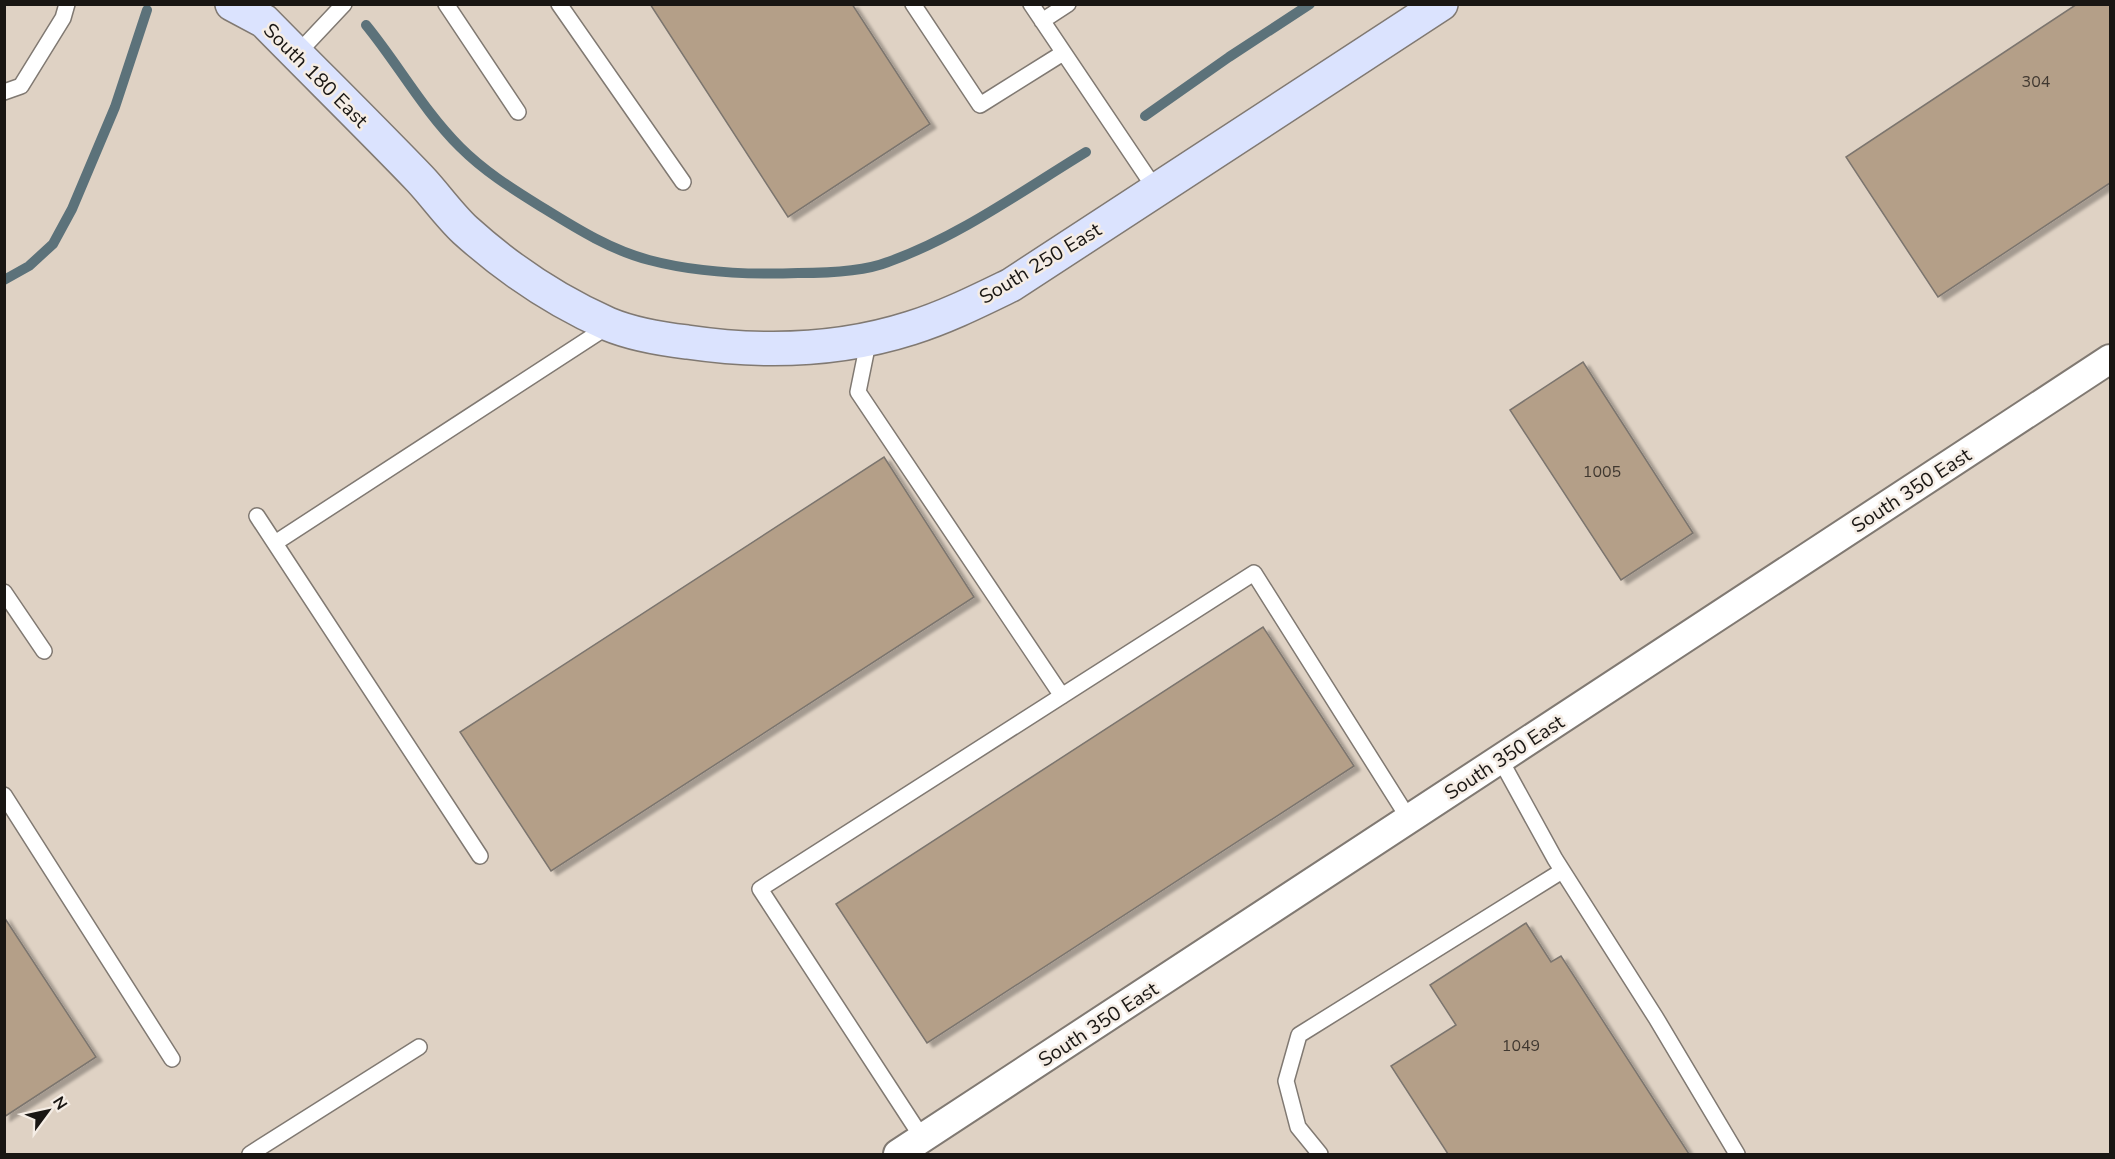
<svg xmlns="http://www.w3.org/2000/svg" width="2115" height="1159" font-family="'Nunito Sans',sans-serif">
	<defs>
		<filter id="shadow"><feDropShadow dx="6" dy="4" stdDeviation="1.5" flood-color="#0004"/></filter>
	</defs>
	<rect width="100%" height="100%" fill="#e7e0d7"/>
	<!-- built -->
	<path fill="#dfd2c4" d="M5,5H2110V1154H5Z"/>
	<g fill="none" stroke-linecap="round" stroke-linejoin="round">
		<!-- stream -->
		<path stroke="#5c727a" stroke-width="10" d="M366,25C398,64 423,110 460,147C484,171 511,188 540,206C574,227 610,250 649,260C698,273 748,275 798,273C824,273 863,272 888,262C958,237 1022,191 1086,152
			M1145,116L1229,57L1310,4
			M4,280L29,266L53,244L72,209L115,107L147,10"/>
	</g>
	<!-- building -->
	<path fill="#b49f88" stroke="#7c756e" stroke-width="1.5" filter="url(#shadow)" d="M650,4H852L930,124L788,217Z
		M2077,4H2110V183L1938,297L1846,157Z
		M1583,362L1693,533L1621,580L1510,410Z
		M884,457L974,597L551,871L460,732Z
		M1263,627L1354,766L927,1043L836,904Z
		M4,917L96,1057L4,1117Z
		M1526,923L1551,962L1561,956L1689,1154H1448L1391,1066L1456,1025L1430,985Z"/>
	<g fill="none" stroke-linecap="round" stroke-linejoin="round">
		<defs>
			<path id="lane" d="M446,4L518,112
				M559,4L683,182
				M913,4L980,105L1063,53
				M1031,4L1156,190
				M1042,21L1068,4
				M297,54L344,4
				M4,92L21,86L63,18L67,4
				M869,338L858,392L1062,696
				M257,516L480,856
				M275,543L610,325
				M4,592L44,651
				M1500,759L1555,859L1656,1018L1737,1154
				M4,795L172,1059
				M923,1139L760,889L1254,573L1409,819
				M250,1154L419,1047
				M1320,1154L1298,1127L1286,1081L1299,1035L1562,871"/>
			<path id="street" d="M898,1154L2110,359"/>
			<path id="secondary" d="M232,4L264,21C316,74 369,126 420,179C435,195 449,215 465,230C507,268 556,301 608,324C632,334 661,339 687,342C762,353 839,351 911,328C946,317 978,301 1011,285L1441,4"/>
		</defs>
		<!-- lane casing -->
		<use href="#lane" stroke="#807972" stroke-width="18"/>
		<!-- street casing -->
		<use href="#street" stroke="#807972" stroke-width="32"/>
		<!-- secondary casing -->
		<use href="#secondary" stroke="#807972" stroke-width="36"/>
		<!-- lane -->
		<use href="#lane" stroke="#fff" stroke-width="15"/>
		<!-- street -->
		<use href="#street" stroke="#fff" stroke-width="28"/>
		<!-- secondary -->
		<use href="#secondary" stroke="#dbe3fe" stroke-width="33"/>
	</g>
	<g text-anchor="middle" stroke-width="5" stroke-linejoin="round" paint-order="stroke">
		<!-- number labels -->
		<g font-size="16" fill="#403830">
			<text x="2036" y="87">304</text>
			<text x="1602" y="477">1005</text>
			<text x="1521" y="1051">1049</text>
		</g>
		<!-- street labels -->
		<g font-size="20" fill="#191613" stroke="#f5ede5">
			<text transform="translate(316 75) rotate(45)" y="7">South 180 East</text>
			<text transform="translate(1040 263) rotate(-31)" y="7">South 250 East</text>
			<text transform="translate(1911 490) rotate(-33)" y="7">South 350 East</text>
			<text transform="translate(1504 757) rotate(-33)" y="7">South 350 East</text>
			<text transform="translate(1098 1024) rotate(-33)" y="7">South 350 East</text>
		</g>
	</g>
	<!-- border -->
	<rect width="2115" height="1159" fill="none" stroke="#191613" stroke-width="12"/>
	<!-- north arrow -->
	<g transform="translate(48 1111) rotate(57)" stroke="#f5ede5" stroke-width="4.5" paint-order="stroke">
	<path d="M0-4.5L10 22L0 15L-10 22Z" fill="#191613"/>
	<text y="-9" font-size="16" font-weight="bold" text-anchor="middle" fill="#191613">N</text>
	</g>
</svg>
